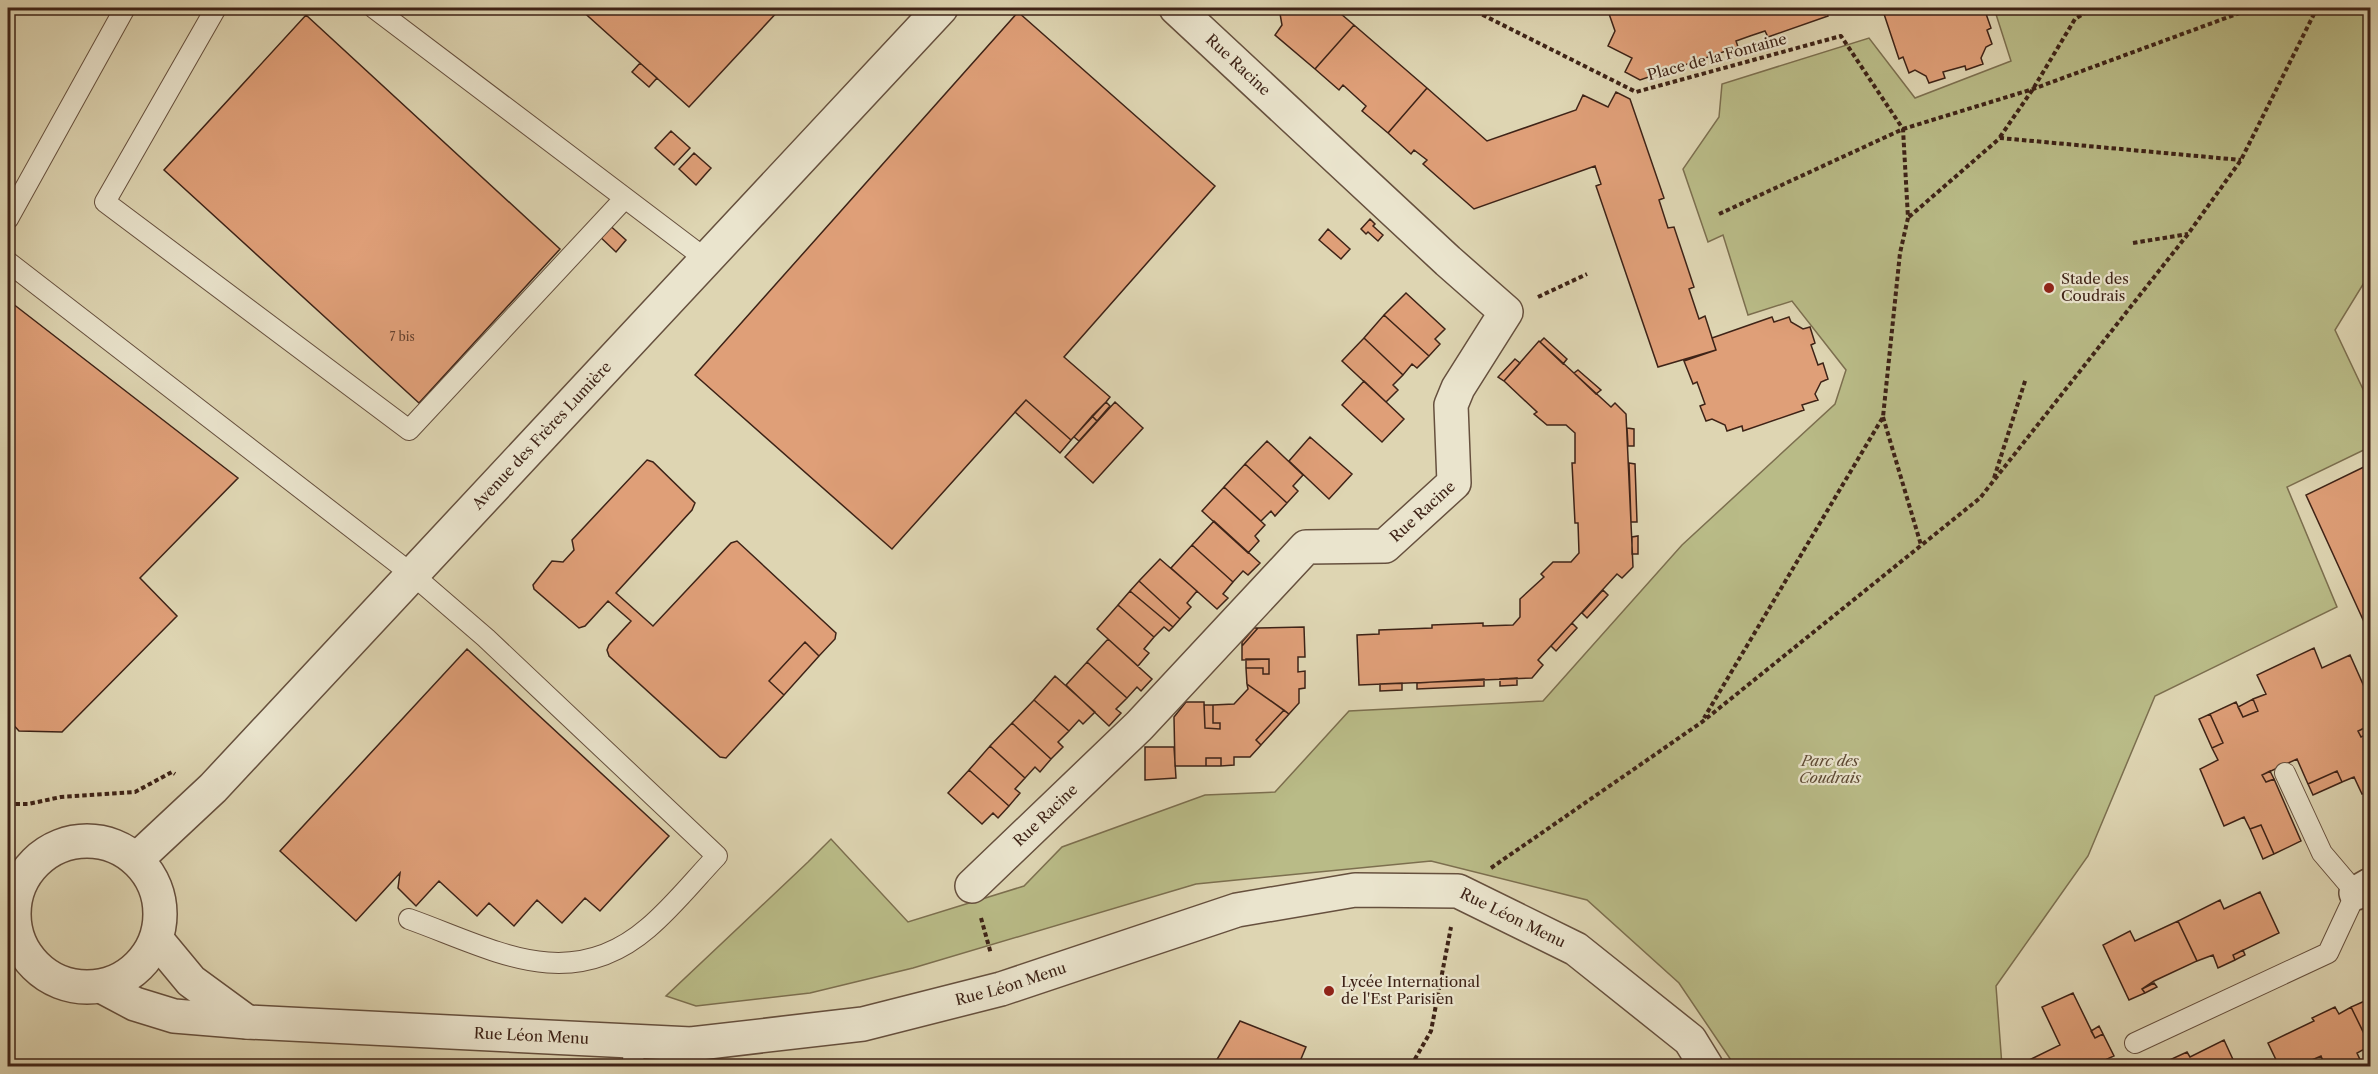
<svg xmlns="http://www.w3.org/2000/svg" width="2378" height="1074" font-family="'Libre Caslon Text',serif">
	<rect width="100%" height="100%" fill="#ded5b2"/>
	<filter id="stains"><feTurbulence type="fractalNoise" baseFrequency=".00333" numOctaves="4"/><feColorMatrix values="0 0 0 0 .2 0 0 0 0 .09 0 0 0 0 .02 0 0 0 .5 -.17"/></filter>
	<radialGradient id="worn" r=".72"><stop offset=".6" stop-color="#630" stop-opacity="0"/><stop offset="1" stop-color="#630" stop-opacity=".3"/></radialGradient>
	<!-- green -->
	<path fill="#b9bb87" stroke="#7c6f4f" stroke-width="1.5" d="M1994,8H2370V273L2335,330L2370,404V447L2287,487L2337,607L2155,696L2088,856L1996,986L2002,1066H1735L1679,983L1587,900L1431,861L1196,884L913,968L810,993L696,1006L666,996L808,862L831,839L908,922L1024,886L1062,847L1205,795L1275,792L1349,711L1543,701L1682,545L1835,404L1846,370L1792,301L1748,315L1723,235L1708,242L1683,169L1719,117L1722,84L1869,38L1915,98L2011,61Z"/>
	<!-- building -->
	<path fill="#df9f78" stroke="#3e2317" stroke-width="1.5" d="M579,8H781L689,107Z
		M1279,8H1334L1354,25L1315,69L1275,35L1282,25Z
		M1607,8H1670L1671,10L1680,8H1833L1826,10L1828,16L1768,37L1765,31L1750,36L1736,41L1738,47L1640,80L1625,72L1632,58L1608,46L1615,31Z
		M1882,8H1984L1991,28L1987,30L1992,44L1986,47L1981,58L1983,64L1966,70L1965,66L1943,72L1945,78L1929,83L1926,76L1915,70L1909,73L1903,57L1899,59Z
		M1018,12L1215,186L1064,357L1110,397L1106,402L1071,440L1026,400L892,549L695,375Z
		M306,15L560,249L419,403L164,170Z
		M1354,25L1427,88L1388,133L1362,111L1366,106L1343,85L1339,90L1315,69Z
		M640,63L657,78L649,87L632,72Z
		M1427,88L1487,141L1576,110L1583,95L1608,107L1616,92L1630,99L1664,198L1659,200L1668,228L1674,227L1694,287L1689,289L1699,319L1705,316L1716,350L1658,367L1596,186L1601,184L1595,166L1474,209L1423,164L1427,160L1414,150L1411,154L1388,133Z
		M671,131L690,148L674,165L655,148Z
		M694,153L711,168L696,185L679,169Z
		M1370,219L1375,224L1373,226L1383,235L1378,241L1368,232L1366,234L1361,229Z
		M606,222L626,240L616,252L596,233Z
		M1328,229L1350,249L1341,259L1319,240Z
		M1406,293L1445,329L1435,339L1440,344L1429,356L1384,315Z
		M8,300L238,478L140,578L177,616L62,732L19,731L8,719Z
		M1384,315L1429,356L1417,368L1412,364L1403,375L1364,338Z
		M1772,317L1774,322L1789,317L1791,322L1803,329L1810,327L1815,343L1811,345L1818,365L1823,363L1828,379L1821,382L1815,394L1818,400L1802,405L1804,410L1743,431L1742,426L1727,431L1725,425L1712,419L1706,421L1700,406L1705,404L1697,382L1693,384L1684,361L1716,350L1712,338Z
		M1364,338L1403,375L1393,385L1398,390L1386,402L1342,361Z
		M1544,338L1567,359L1563,364L1540,342Z
		M1539,341L1611,407L1615,403L1626,414L1633,567L1622,578L1617,574L1572,623L1538,660L1543,665L1532,678L1359,685L1357,635L1379,634V630L1432,628V625L1483,623V626L1513,625L1520,617V599L1544,577L1541,574L1553,562H1571L1579,553L1578,523H1575L1572,463H1575V433L1566,425H1547L1534,414L1537,412L1504,381Z
		M1515,359L1520,363L1504,381L1498,377Z
		M1578,370L1601,390L1596,394L1574,373Z
		M1364,381L1404,419L1382,442L1342,405Z
		M1026,400L1071,440L1060,453L1015,412Z
		M1106,402L1110,406L1097,421L1092,416Z
		M1115,402L1143,428L1093,483L1065,457Z
		M1092,416L1097,421L1079,441L1074,437Z
		M1627,428L1634,429V446H1628Z
		M1310,437L1352,474L1329,499L1289,461Z
		M1267,441L1303,475L1293,486L1298,491L1287,503L1245,464Z
		M647,460L653,462L695,503L692,510L616,593L653,626L731,543L737,541L836,633L835,639L819,656L805,642L769,681L784,695L726,758L720,757L609,656L607,650L609,645L631,621L608,601L585,626L579,628L534,589L533,585L552,561L563,562L574,550L572,540Z
		M1629,463L1635,464L1637,522H1631Z
		M1245,464L1287,503L1275,516L1271,511L1261,521L1224,487Z
		M2370,464V635L2306,495Z
		M1224,487L1265,525L1255,536L1259,541L1248,553L1202,511Z
		M1214,521L1260,563L1248,575L1243,571L1233,582L1192,545Z
		M1638,536V554H1632V537Z
		M1192,545L1233,582L1223,594L1228,598L1217,609L1171,568Z
		M1160,559L1197,591L1187,603L1191,607L1180,619L1139,581Z
		M1139,581L1180,619L1173,627L1130,591Z
		M1603,590L1608,595L1587,618L1582,613Z
		M1130,591L1173,627L1169,631L1164,627L1154,637L1118,605Z
		M1118,605L1154,637L1144,649L1149,653L1138,666L1097,629Z
		M1572,623L1577,628L1556,651L1551,646Z
		M1304,627L1305,657H1298V672L1305,671V688L1299,689V703L1289,714L1247,684L1246,668H1263V674H1269V659L1242,660V646L1258,628Z
		M1254,628H1258L1242,646V642Z
		M1108,639L1152,679L1141,691L1137,687L1127,698L1087,662Z
		M805,642L819,656L784,695L769,681Z
		M2314,648L2322,668L2350,655L2370,700V725L2358,731L2361,737L2369,733L2370,736V791L2362,794L2354,777L2342,782L2337,771L2308,784L2297,759L2262,775L2266,782L2274,779L2301,841L2274,854L2261,825L2250,829L2244,817L2224,826L2200,769L2218,760L2212,748L2223,743L2210,714L2236,702L2243,717L2258,711L2253,699L2266,694L2257,675Z
		M467,649L669,836L600,911L585,898L562,923L537,900L514,926L489,903L477,916L439,881L416,906L398,888L400,873L356,921L280,851Z
		M1246,659H1269V674H1263V668H1246Z
		M1087,662L1127,698L1116,709L1121,713L1109,726L1066,685Z
		M1055,676L1095,712L1083,724L1079,720L1069,731L1034,700Z
		M1517,678V685L1500,686V679Z
		M1484,679V686L1417,689V683Z
		M1402,683V690L1380,691V684Z
		M1247,684L1284,710L1256,740L1261,745L1250,757H1234V765L1221,766V758H1206V766H1175L1174,717L1186,702H1204L1205,728L1220,729V723H1213V705L1234,704L1248,689Z
		M2253,699L2258,711L2243,717L2238,707Z
		M1034,700L1069,731L1058,742L1063,747L1051,759L1012,723Z
		M1204,705H1213V723H1220V729L1205,728Z
		M1284,710L1289,714L1261,745L1256,740Z
		M2210,714L2223,743L2212,748L2199,719Z
		M1012,723L1051,759L1040,772L1035,767L1025,778L990,746Z
		M2367,727L2369,733L2361,737L2358,731Z
		M990,746L1025,778L1015,789L1020,793L1009,806L969,770Z
		M1145,747H1174L1176,778L1145,780Z
		M1206,758H1221V766H1206Z
		M969,770L1009,806L998,818L993,813L982,824L948,793Z
		M2270,771L2274,779L2266,782L2262,775Z
		M2337,771L2342,782L2313,795L2308,784Z
		M2261,825L2274,854L2263,859L2250,829Z
		M2260,892L2279,933L2233,955L2235,960L2218,968L2213,955L2197,961L2178,921L2220,900L2224,909Z
		M2178,921L2197,961L2154,981L2142,989L2145,993L2129,1000L2103,945L2130,931L2135,941Z
		M2243,950L2245,955L2235,960L2233,955Z
		M2154,983L2157,987L2145,993L2142,989Z
		M2073,993L2095,1038L2103,1034L2114,1056L2092,1066H2030L2027,1061L2060,1045L2042,1007Z
		M2370,995V1046L2351,1007L2367,1000L2366,997Z
		M2335,1007L2339,1014L2351,1007L2370,1046L2357,1053L2363,1066H2325L2321,1056L2298,1066H2279L2268,1043L2314,1021L2312,1018Z
		M1240,1021L1306,1047L1298,1066H1213Z
		M2099,1026L2103,1034L2095,1038L2091,1031Z
		M2224,1040L2236,1066H2167L2165,1062L2187,1052L2190,1057Z
		M2106,1060L2109,1066H2092Z"/>
	<g fill="none" stroke-linecap="round" stroke-linejoin="round">
		<defs>
			<path id="lane" d="M216,8L105,202L409,430L625,198
				M374,8L707,260
				M8,219L125,8
				M8,262L413,575L486,638L717,856C695,879 673,907 648,928C569,996 493,949 409,919
				M2135,1043L2328,953L2356,893L2322,853L2285,773
				M632,1066L636,1042"/>
			<g id="street">
				<circle cx="87" cy="914" r="73"/>
				<path id="s1" d="M137,859L213,788L941,8"/>
				<path id="s2" d="M972,886L1139,726L1306,547L1385,546L1454,483L1451,405L1458,388L1506,312L1448,261L1176,8"/>
				<path d="M2356,893L2370,885"/>
				<path d="M157,940L191,981L247,1022"/>
				<path id="s3" d="M103,987L135,1004L174,1016L247,1022L691,1044L863,1024L1001,989L1237,910L1355,890L1458,891L1576,949L1690,1040L1706,1066"/>
			</g>
		</defs>
		<!-- lane casing -->
		<use href="#lane" stroke="#66503e" stroke-width="22"/>
		<!-- street casing -->
		<use href="#street" stroke="#66503e" stroke-width="36"/>
		<!-- path -->
		<path stroke="#3e2317" stroke-width="4" stroke-dasharray="4.5 3" stroke-linecap="butt" d="M1469,8L1636,92L1841,36L1903,129L1908,218L1900,253L1883,417L1704,718
			M2000,137L2033,89L2075,19L2093,8
			M1719,214L1903,129L2033,89L2253,8
			M1909,217L2000,138L2241,160
			M2133,243L2188,234
			M1538,297L1587,274
			M1883,417L1921,545
			M1994,478L2026,378
			M8,804H28L61,797L135,792L172,772L175,774
			M1491,868L1702,722L1980,498L2188,234L2241,160L2317,8
			M981,918L991,954
			M1411,1066L1431,1031L1451,927"/>
		<!-- lane -->
		<use href="#lane" stroke="#eae4cd" stroke-width="20"/>
		<!-- street -->
		<use href="#street" stroke="#eae4cd" stroke-width="33"/>
	</g>
	<!-- markers -->
	<g fill="#8f2418" stroke="#eae4cd" stroke-width="2">
		<circle cx="2049" cy="288" r="6"/>
		<circle cx="1329" cy="991" r="6"/>
	</g>
	<g text-anchor="middle" stroke-width="4.5" stroke-linejoin="round" paint-order="stroke">
		<!-- number labels -->
		<g font-size="12" fill="#66422f">
			<text x="402" y="341">7 bis</text>
		</g>
		<!-- street labels -->
		<g font-size="15" fill="#3e2317" stroke="#eae4cd">
			<text transform="translate(1717 57) rotate(-15)" y="5">Place de la Fontaine</text>
			<text transform="translate(1238 65) rotate(43)" y="5">Rue Racine</text>
			<text dy="5" stroke="none"><textPath href="#s1" startOffset="586">Avenue des Frères Lumière</textPath></text>
			<text dy="5" stroke="none"><textPath href="#s2" startOffset="606">Rue Racine</textPath></text>
			<text dy="5" stroke="none"><textPath href="#s2" startOffset="102">Rue Racine</textPath></text>
			<text dy="5" stroke="none"><textPath href="#s3" startOffset="1443">Rue Léon Menu</textPath></text>
			<text dy="5" stroke="none"><textPath href="#s3" startOffset="921">Rue Léon Menu</textPath></text>
			<text dy="5" stroke="none"><textPath href="#s3" startOffset="435">Rue Léon Menu</textPath></text>
		</g>
		<!-- poi labels -->
		<g font-size="15" fill="#3e2317" stroke="#eae4cd" text-anchor="start">
			<text x="2061" y="284">Stade des<tspan x="2061" dy="17">Coudrais</tspan></text>
			<text x="1341" y="987">Lycée International<tspan x="1341" dy="17">de l'Est Parisien</tspan></text>
		</g>
		<!-- park labels -->
		<g font-size="15" font-style="italic" fill="#5d4933" stroke="#eae4cd">
			<text x="1830" y="766">Parc des<tspan x="1830" dy="17">Coudrais</tspan></text>
		</g>
	</g>
	<!-- margin -->
	<rect width="2378" height="1074" fill="none" stroke="#ded5b2" stroke-width="30"/>
	<rect x="9" y="9" width="2360" height="1056" fill="none" stroke="#3e2317" stroke-width="3"/>
	<rect x="15" y="15" width="2348" height="1044" fill="none" stroke="#3e2317" stroke-width="1.5"/>
	<rect width="100%" height="100%" filter="url(#stains)"/>
	<rect width="100%" height="100%" fill="url(#worn)"/>
</svg>
